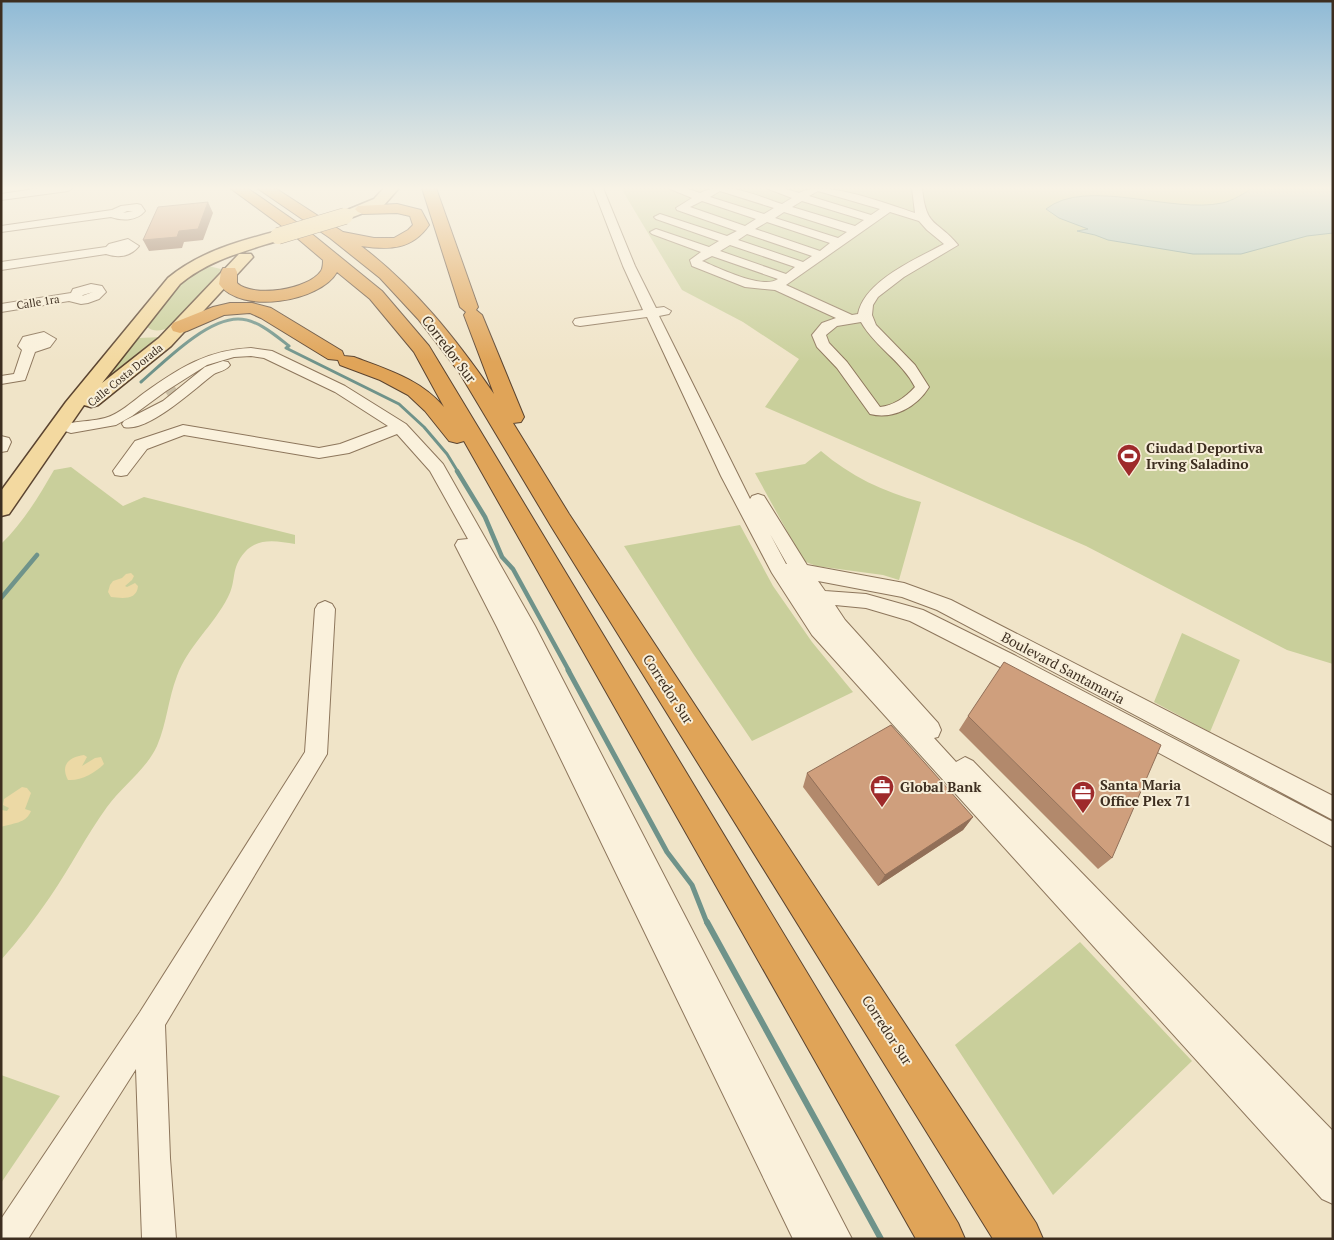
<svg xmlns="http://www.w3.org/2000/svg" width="1334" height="1240" font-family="'PT Serif',serif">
	<rect width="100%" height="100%" fill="#f0e4c8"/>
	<!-- green -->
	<path fill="#c9cf9b" d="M621,188H1333V664L1287,650L1086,546L765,407L799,359L743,322L682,290Z
		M208,266L221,269L223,273L171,328C162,330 153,333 146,326C162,305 180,271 208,266Z
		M164,337L98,387L138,338Z
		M821,451C850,476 884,492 921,502L899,580L883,575L816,566L806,562L799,553L755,473L805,464Z
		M71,467L123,506L144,497L295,535V544C277,541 259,537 245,552C230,569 237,580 228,597C214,625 188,646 177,676C168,699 167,723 157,746C146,770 122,786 107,807C86,836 70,868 50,897C35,919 19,940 1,960V544C23,523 39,496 54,470Z
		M740,525L773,586L812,642L853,692L752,741L694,655L624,546Z
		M1182,633L1240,660L1210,732L1154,702Z
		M1080,942L1192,1061L1053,1195L955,1045Z
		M1,1075L60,1096L1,1183Z"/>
	<!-- sand -->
	<path fill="#ecd9a5" d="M131,573L134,576L132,580L125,586L127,587L135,583L138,586C137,601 121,598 111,597L108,592L110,585L113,581L122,578L126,574Z
		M84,755L87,757L82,766L95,758L101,757L104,764C95,773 81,781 68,780C60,765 69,757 84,755Z
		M22,787L27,788L31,793L25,809L31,811C26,824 12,823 1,827V810L7,811L9,808L3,805L4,799Z"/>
	<!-- water -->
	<path fill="#a9c4bc" stroke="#6f938a" d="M1253,188H1333V233L1307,236L1241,254H1193L1108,240L1095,235L1077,231L1088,229L1059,218L1046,209C1086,177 1172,214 1222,203C1233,201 1244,193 1253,188Z"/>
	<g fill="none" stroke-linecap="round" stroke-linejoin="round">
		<!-- stream-far3 -->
		<path stroke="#6f938a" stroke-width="3" d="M141,382C164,362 206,319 238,319C257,319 275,335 289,346L286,348L399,404L424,427L447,454L458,472"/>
		<!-- stream-far2 -->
		<path stroke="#6f938a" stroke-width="4.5" d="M457,471L485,517L502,557L513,569L569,671
			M1,598L37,555"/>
		<!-- stream-far1 -->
		<path stroke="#6f938a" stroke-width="5" d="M568,670L667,852L692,885L707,923"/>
		<!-- stream -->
		<path stroke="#6f938a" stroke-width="6" d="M707,922L881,1239"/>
		<!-- minor-tunnel -->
		<path stroke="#ccc0a6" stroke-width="15" stroke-dasharray="15 8" stroke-linecap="butt" d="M168,396L177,390"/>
		<defs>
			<path id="minor" d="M41,188H73L68,191L1,200V194Z
				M593,188H603L635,266L656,308L664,307L671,311L669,314L659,316L750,499L752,496L758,494L764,496L807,565L904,583L951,600L1333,796V820L937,610L902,597L818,581L825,591L866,594L923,610L1014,655L1333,822V847L1000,667L910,621L866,608L835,605L845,620L938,723L941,730L938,737L934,738L956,762L965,757L973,761L1333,1131V1204L1322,1199L812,635L772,573L721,476L647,317L580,326L575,325L573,322L575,319L580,318L643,310L623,266ZM770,534L787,564H786Z
				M668,188H685L700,193C725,180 757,196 782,204L792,198L766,188H783L799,193C824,179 887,204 915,213L912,188H922C926,229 937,219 958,245L904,277L878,297L873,305L872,315L876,325L915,365L929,387C917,407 893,420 870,414L837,368L817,347L812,335L822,323L836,318L775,290L745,287L692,266L690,260L701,252L652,234L650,232L656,229L709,247L719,241L656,219L654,217L660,214L727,236L737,231L677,210L676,208L692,198ZM720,191L774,208L764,214L710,197ZM818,191L880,209L871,215L809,196ZM702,201L756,219L745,226L690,207ZM802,201L864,220L855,226L792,207ZM784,212L847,232L838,238L775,218ZM890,212L919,221L927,230L944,244C916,259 864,281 858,314L852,315L786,285ZM767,222L830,243L820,251L755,229ZM747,234L812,256L803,262L738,240ZM730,245L795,267L786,274L720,251ZM712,256L778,279C763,290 719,268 702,261ZM861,322C875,347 902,361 915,387C906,397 893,406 880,407L847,362L829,343L826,335L837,326Z
				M137,204L141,205L145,211C137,221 122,221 111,217L1,232V226L112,210L121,206ZM127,211H133L123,213Z
				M128,239L139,246C130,257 118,258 106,254L1,270V262L106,247L109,244Z
				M91,284L102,286L106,292L99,299L88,303L81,304L69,301L1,312V304L71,293L73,289ZM93,292L82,296L83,295Z
				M44,332L56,339L50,347L35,352L25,380L1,384V376L14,374L22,350L18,346L23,337Z
				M251,348L272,351L345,386L406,424L443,464L535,626L852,1239H793L497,627L455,545L458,540L468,539L430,471L397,434L349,453L319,458L184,435L147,449L127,475L121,476L115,475L113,471L135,441L183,425L319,448L340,444L388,426L335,392L264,358L251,356L234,357L207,365L166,391L132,416L116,425L71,433L65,431L63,428L65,425L71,423C82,421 94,421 105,418C119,414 132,402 144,393C179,368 207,350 251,348Z
				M223,361L228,362L230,365C226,371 219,371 214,374C195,388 148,433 124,427L122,424L124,421L163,401L205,367Z
				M1,436L9,438L11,442L7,451L1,452Z
				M325,601L332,604L335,609L327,754L165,1025L170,1158L176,1239H142L136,1069L28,1239H1V1219L140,1012L305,752L315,609L318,604Z"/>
			<path id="major" d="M384,188H399L384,205L345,220L340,219L338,216L340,213L374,199Z
				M278,231L283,233L286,236L283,239C246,251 210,259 180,284L102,383L159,338L239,254H251L253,257L171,346L98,405L91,407L84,405L9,514L1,516V491L66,402L168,278C199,252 239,241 278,231Z"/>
			<path id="highway" d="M230,188H247L302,226L382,291L429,346L958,1223L965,1239H916L464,441L457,443L449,441L425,411L408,395L380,380L340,365L338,360L328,359L261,318L250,313L224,315L187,331L180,333L173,331L171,327L173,323L213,307L230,303H252L271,308L342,351L344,356L354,357C388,370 420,379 444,407L414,352L370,299L337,272C320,302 241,315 219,284L221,272L223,268H235L237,272V283C253,298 308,290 321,271C323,268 323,263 323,260L290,232Z
				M257,188H275L343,232L374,238H394L408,230L413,225L410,216L397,213L363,214L358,212L355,209L358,206L397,204L421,210L429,225C412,250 389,250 361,246C415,287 456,339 494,394L464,315L466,312L460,307L422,188H436L478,307L476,310L482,315L524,417L521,422L513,423L569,514L1036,1223L1043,1239H993L551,526L459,372L418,319L380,278L330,238Z"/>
		</defs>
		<!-- minor casing -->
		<use href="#minor" stroke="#8d765c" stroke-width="2"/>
		<!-- major casing -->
		<use href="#major" stroke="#5b4430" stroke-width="3"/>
		<!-- highway casing -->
		<use href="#highway" stroke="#5b4430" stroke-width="2"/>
		<!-- minor -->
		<use href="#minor" fill="#faf1dc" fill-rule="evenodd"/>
		<!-- major -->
		<use href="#major" fill="#f3d9a0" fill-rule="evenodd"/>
		<!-- highway -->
		<use href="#highway" fill="#e0a458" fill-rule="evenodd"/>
		<defs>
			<path id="major-bridge" d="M278,236L345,216"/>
		</defs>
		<!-- major-bridge casing -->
		<use href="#major-bridge" stroke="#5b4430" stroke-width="17" stroke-linecap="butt"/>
		<!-- major-bridge -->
		<use href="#major-bridge" stroke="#f3d9a0" stroke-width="16"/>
	</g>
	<!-- wall -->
	<path fill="#b2896c" d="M968,716L1112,858L1098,869L959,730Z
		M807,773L973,817L963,830L878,886L803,787Z"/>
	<!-- shaded-wall -->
	<path fill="#916f58" d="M208,202L213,213L203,240L184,242L182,248L149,251L143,240Z
		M973,817L963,830L878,886L885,875Z"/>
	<!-- building -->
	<path fill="#cf9f7d" stroke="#916f58" d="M208,202L198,229L179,231L177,237L143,240L158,207Z
		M1004,662L1161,745L1112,858L968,716Z
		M891,725L973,817L885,875L807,773Z"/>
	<!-- sky -->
	<linearGradient id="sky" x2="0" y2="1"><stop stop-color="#8fbad6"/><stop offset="0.52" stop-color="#f8f3e6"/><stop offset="1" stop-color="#f8f3e6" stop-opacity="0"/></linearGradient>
	<rect width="1334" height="362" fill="url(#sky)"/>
	<!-- icons -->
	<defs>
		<symbol id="stadium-pin" viewBox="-11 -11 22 30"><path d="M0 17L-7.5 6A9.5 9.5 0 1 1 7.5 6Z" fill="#9e2a2b" stroke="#f7eed8"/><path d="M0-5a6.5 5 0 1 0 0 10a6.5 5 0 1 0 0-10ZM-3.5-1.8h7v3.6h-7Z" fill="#fff"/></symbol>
		<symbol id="office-pin" viewBox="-11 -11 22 30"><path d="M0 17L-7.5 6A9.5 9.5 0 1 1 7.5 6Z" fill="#9e2a2b" stroke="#f7eed8"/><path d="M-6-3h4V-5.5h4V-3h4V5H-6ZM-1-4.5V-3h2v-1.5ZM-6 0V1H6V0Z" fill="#fff"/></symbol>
	</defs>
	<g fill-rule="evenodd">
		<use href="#stadium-pin" x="1115" y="442" width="28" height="38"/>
		<use href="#office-pin" x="868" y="773" width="28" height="38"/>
		<use href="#office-pin" x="1069" y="779" width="28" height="38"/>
	</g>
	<g text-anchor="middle" stroke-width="4" stroke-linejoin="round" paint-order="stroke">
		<!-- far-street labels -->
		<g font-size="11" fill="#3d2e20" stroke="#f7eed8">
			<text transform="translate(38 302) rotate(-9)" y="4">Calle 1ra</text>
			<text transform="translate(125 375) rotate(-39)" y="4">Calle Costa Dorada</text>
		</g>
		<!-- street labels -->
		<g font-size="14" fill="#3d2e20" stroke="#f7eed8">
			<text transform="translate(449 349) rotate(53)" y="5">Corredor Sur</text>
			<text transform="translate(1063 668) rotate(28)" y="5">Boulevard Santamaria</text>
			<text transform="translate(668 689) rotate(57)" y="5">Corredor Sur</text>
			<text transform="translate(887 1030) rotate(57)" y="5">Corredor Sur</text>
		</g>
		<!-- poi labels -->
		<g font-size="14" font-weight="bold" fill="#3d2e20" stroke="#f7eed8" text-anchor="start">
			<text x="1146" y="453">Ciudad Deportiva<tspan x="1146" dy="16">Irving Saladino</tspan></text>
			<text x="1100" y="790">Santa Maria<tspan x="1100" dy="16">Office Plex 71</tspan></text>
			<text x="900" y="792">Global Bank</text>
		</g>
	</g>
	<!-- border -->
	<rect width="1334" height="1240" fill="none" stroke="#3d2e20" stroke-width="5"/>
</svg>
